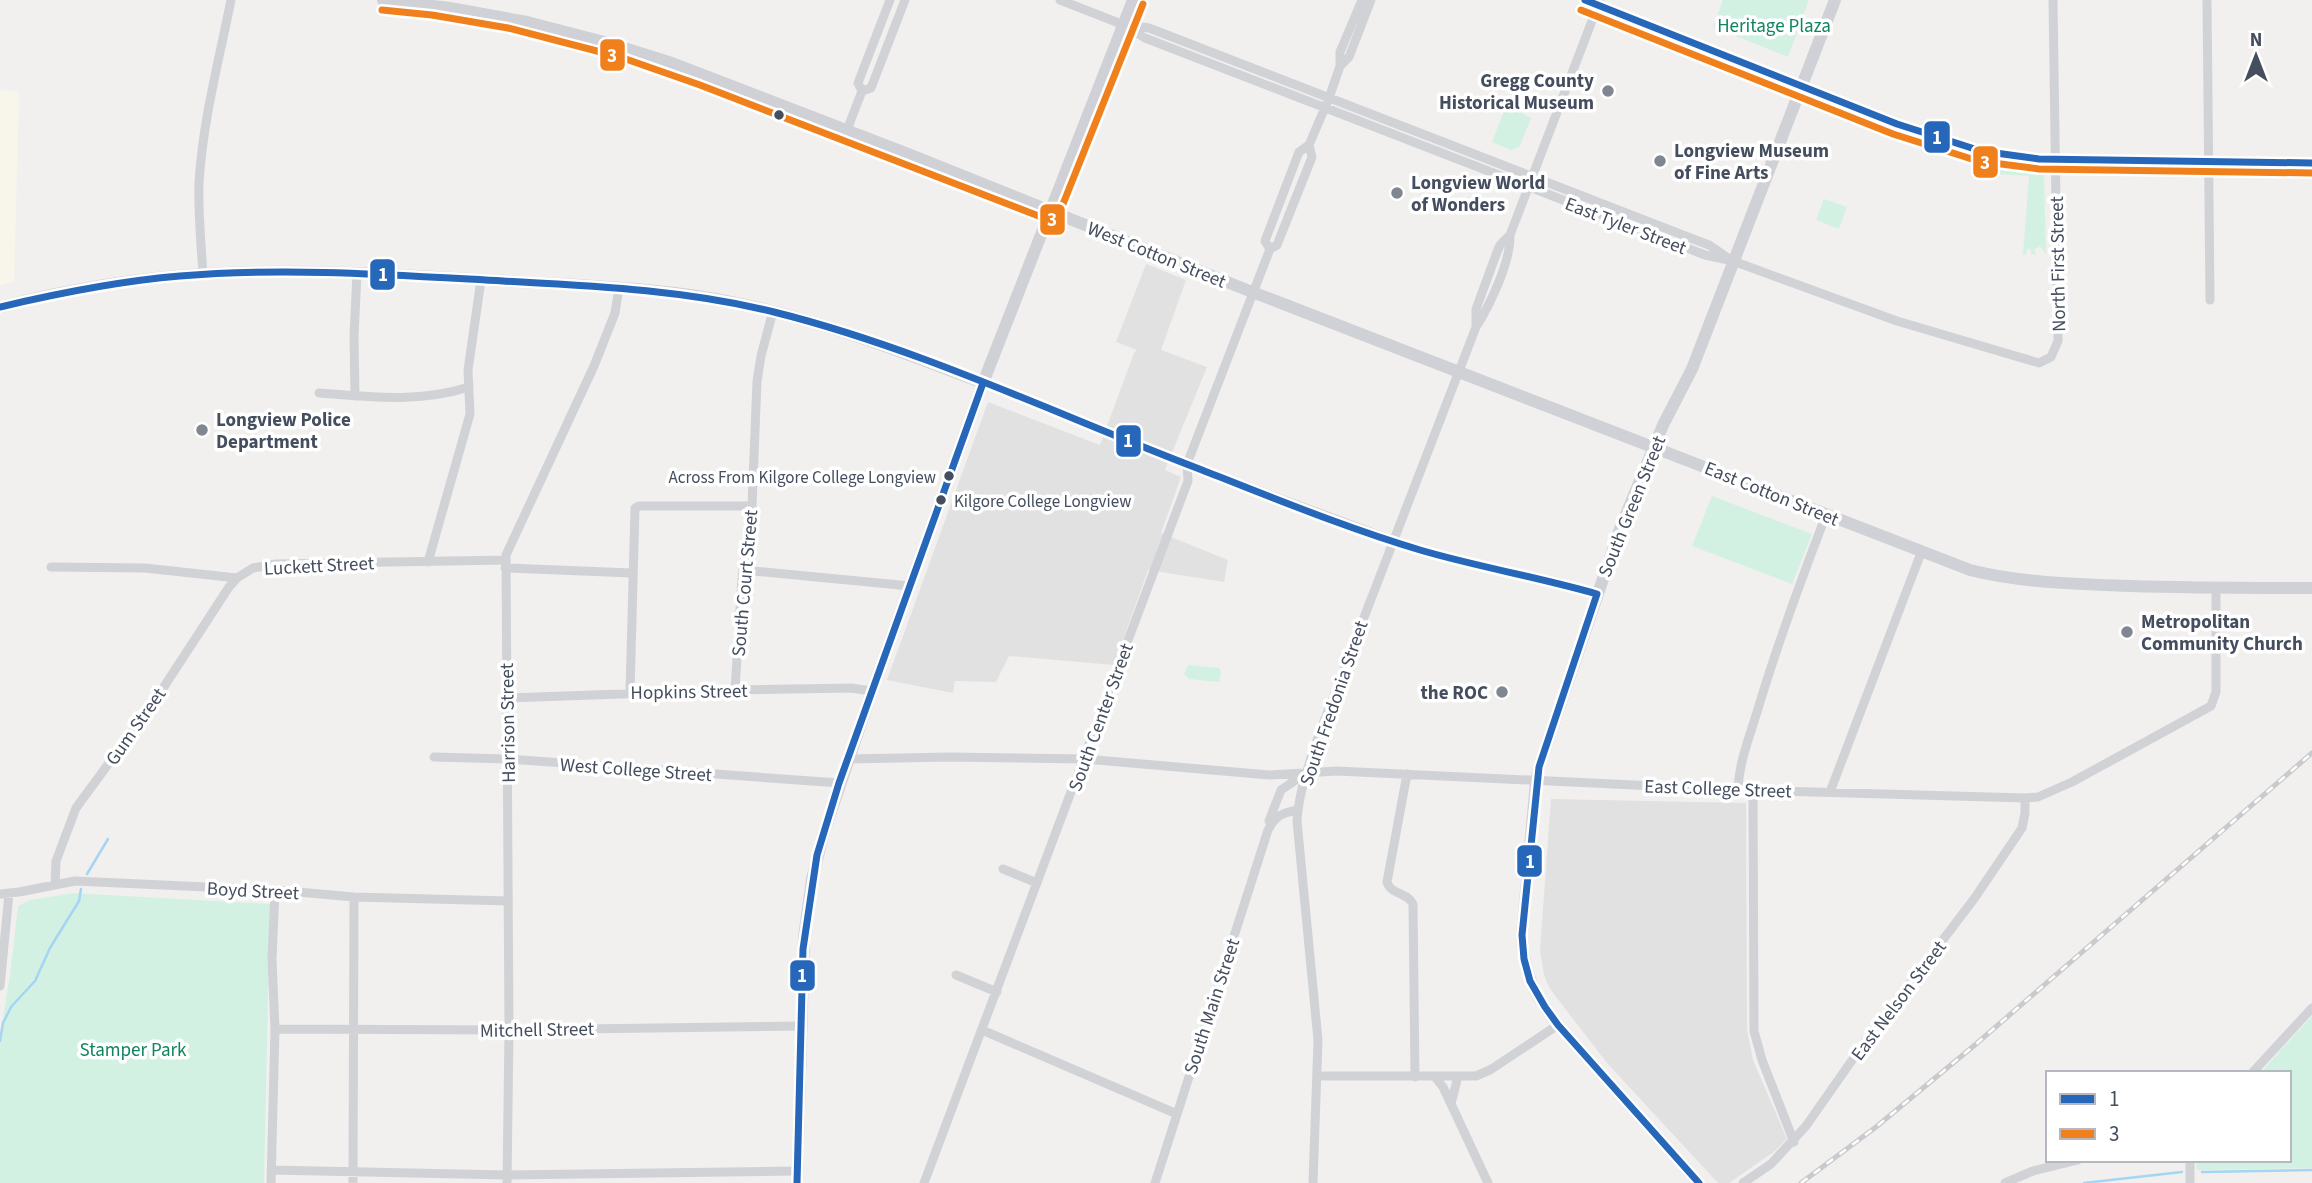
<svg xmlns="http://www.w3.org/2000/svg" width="2312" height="1183" font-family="'Source Sans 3',sans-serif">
	<rect width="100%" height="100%" fill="#f1f0ef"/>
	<!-- commercial -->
	<path fill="#f8f6eb" d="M0,90L19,92L14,282L0,285Z"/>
	<!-- education -->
	<path fill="#e2e1e2" d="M1146,264L1186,280L1161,350L1207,367L1165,470L1181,477L1161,533L1228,560L1224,582L1148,570L1114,665L1009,656L996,682L955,681L953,693L887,680L988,402L1100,445L1134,353L1137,350L1116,342Z
		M1551,799L1746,803L1747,1029L1753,1060L1787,1139L1775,1151L1729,1183H1718L1607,1063L1550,989L1544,975L1540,950Z"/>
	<!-- green -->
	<path fill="#d3f1e2" d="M1723,0H1809L1788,57L1713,27Z
		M1512,108L1531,118L1520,146L1511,150L1492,142L1505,109L1511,112Z
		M1994,164L2037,168L2044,173L2046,254L2040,246L2034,250L2037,255L2031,254V249H2027L2026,255L2023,254L2029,176L1994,174Z
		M1824,199L1847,207L1839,229L1816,220Z
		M1712,496L1812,534L1792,584L1692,546Z
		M1188,665L1219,668L1221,672L1219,682L1189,679L1184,674Z
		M73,893L270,904L264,1183H0V1037L10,975L18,906L30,900Z
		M2312,1016V1168L2197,1170L2196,1160H2289V1073H2260Z"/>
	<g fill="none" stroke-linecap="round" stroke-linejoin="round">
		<!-- stream -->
		<path stroke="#a4d5f2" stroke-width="2.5" d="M87,874L108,839
			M0,1041L3,1023L11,1007L35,981L50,948L79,901L81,889
			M2202,1172L2312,1170
			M2084,1183L2182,1172"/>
		<!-- street -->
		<path stroke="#d1d2d6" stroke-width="9" d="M1060,0L1124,25L1145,38L1705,255L1733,261L1897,321L2039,363L2051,357L2058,341L2053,0
			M1585,0C1662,29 1738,61 1815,91C1888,120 1959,156 2039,159L2312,163
			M2207,0L2210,300
			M1129,25L1149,28L1688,237L1709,245L1728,258
			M1340,66L1349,57L1371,0
			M862,91L871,88L905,0
			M847,130L862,91L858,83L890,0
			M1270,249L1265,241L1299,152L1309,145L1329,98L1340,66V52L1362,0
			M203,274C201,243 198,212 199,182C203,120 219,60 231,0
			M1476,327V309L1497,252L1500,245L1510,235
			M983,383L1187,464L1430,554L1557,582L1597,594
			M319,393C370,397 419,403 469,387
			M355,396L354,336L357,273
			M428,562L470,414L468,370L481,280
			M51,567L145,568L237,578L253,568L276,564L506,560
			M505,568L632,573
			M743,570L910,586
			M735,690L742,578L752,506L757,381L761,356L773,311
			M630,692L635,508L639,506H752
			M507,698L735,690L851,688L872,691
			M434,757L507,759L839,783
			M848,759L949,757L1085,759L1269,775L1337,771L1738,790L2025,798L2038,797L2072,782L2211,706L2216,692V588
			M1407,774L1387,882C1391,895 1407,892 1413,904L1415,1077
			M1738,790C1739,763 1749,738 1757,712C1777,645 1801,580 1826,515
			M1753,790L1754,1031L1762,1060L1794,1142
			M1830,792L1921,553
			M1269,821L1281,790L1306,773
			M1003,869L1037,883
			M55,884L56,861L76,808L156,699L229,587L237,578
			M0,894L19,892L75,881L275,890L354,897L508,901
			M956,975L997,992
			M0,986L9,894
			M275,1029L509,1030L800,1026
			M982,1030L1177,1114
			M2252,1073L2312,1008
			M1317,1076H1476L1490,1070L1558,1025
			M1435,1077L1443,1087L1451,1104L1458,1076
			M1451,1104L1488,1183
			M2190,1160V1183
			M271,1170L507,1175L797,1171
			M271,1183L275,1029L272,959L275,890
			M353,1183L354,897
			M507,1183L509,1030L506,555L594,366L615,313L619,288
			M924,1183L1180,502L1188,481L1187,464L1270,249L1277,245L1312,157L1309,145
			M1155,1183L1268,830C1276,815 1282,813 1298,810
			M1313,1183L1318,1040L1297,821C1299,789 1311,758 1321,729L1476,327C1490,305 1511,261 1510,235L1600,0
			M1743,1183L1771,1164L1806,1126L1862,1046L1974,899L2022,828L2025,813V798
			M2005,1183L2033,1171L2078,1160"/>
		<!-- secondary -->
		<path stroke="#cfd1d6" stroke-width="12" d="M383,0L450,8L527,22L608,43L672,63L911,155L1237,286L1970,570C2022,583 2076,584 2130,586C2191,588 2251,588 2312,588
			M0,307C66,290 135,278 204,274C304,268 405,275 505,281C582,286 661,287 737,303C822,321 903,352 983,383
			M797,1183L804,937L812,879L824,832L872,691L983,383L1133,0
			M1699,1183L1558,1025C1535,995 1523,974 1522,935L1536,782L1539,767L1620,529L1663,425L1692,369L1835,0"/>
		<defs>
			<path id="rail" d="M1801,1183L1876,1127L1976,1044L2312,753"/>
		</defs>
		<!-- rail casing -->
		<use href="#rail" stroke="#c8cacd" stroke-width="5"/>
		<!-- rail -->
		<use href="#rail" stroke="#fff" stroke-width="2.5" stroke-dasharray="8" stroke-linecap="butt"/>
		<defs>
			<path id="bus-1" d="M1585,0L1897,124L1981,151L2039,159L2312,163
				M0,307C59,293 119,281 180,276C287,267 395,275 503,281C594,286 685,290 774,312C922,349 1060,416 1202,470C1274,498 1346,528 1420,550C1478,567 1538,577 1597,594L1539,767L1522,935L1524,959L1530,981L1545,1007L1558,1025L1699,1183
				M797,1183L803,949L817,855L839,783L983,383"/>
			<path id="bus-2" d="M382,10L432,15L508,28L620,57L700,85L1049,220L1055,219L1059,214L1143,4
				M1581,10L1893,134L1978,161L2039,169L2312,173"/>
		</defs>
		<!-- bus-1 casing -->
		<use href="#bus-1" stroke="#fff" stroke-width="12"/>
		<!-- bus-2 casing -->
		<use href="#bus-2" stroke="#fff" stroke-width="12"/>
		<!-- bus-1 -->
		<use href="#bus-1" stroke="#2767ba" stroke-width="7"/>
		<!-- bus-2 -->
		<use href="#bus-2" stroke="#f0801c" stroke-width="7"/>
	</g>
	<!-- markers -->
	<g fill="#818791" stroke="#fff" stroke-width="2.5">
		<circle cx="1608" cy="91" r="7"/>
		<circle cx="1660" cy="161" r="7"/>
		<circle cx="1397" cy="193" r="7"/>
		<circle cx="202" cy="430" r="7"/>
		<circle cx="2127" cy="632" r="7"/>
		<circle cx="1502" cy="692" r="7"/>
	</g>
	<g fill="#454e5e" stroke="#fff" stroke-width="2.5">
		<circle cx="779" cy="115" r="6"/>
		<circle cx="949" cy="476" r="6"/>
		<circle cx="941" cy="500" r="6"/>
	</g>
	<g text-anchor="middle" stroke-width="7" stroke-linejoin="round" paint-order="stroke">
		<!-- bus labels -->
		<g font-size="17" fill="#454e5e" stroke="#fff" text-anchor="end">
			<text x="936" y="483">Across From Kilgore College Longview</text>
			<text x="954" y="507" text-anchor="start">Kilgore College Longview</text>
		</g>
		<!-- park labels -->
		<g font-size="19" fill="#10855d" stroke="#fff">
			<text x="1774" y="32">Heritage Plaza</text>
			<text x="133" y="1056">Stamper Park</text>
		</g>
		<!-- poi labels -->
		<g font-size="19" font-weight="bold" fill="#454e5e" stroke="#fff" text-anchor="start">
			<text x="1594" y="87" text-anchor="end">Gregg County<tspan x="1594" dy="22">Historical Museum</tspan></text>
			<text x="1674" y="157">Longview Museum<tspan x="1674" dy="22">of Fine Arts</tspan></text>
			<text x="1411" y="189">Longview World<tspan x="1411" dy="22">of Wonders</tspan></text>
			<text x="216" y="426">Longview Police<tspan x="216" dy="22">Department</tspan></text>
			<text x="2141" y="628">Metropolitan<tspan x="2141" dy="22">Community Church</tspan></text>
			<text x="1488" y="699" text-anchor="end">the ROC</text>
		</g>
		<!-- street labels -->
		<g font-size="19" fill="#454e5e" stroke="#fff">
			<text transform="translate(1626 225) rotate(21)" y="7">East Tyler Street</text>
			<text transform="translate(1157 254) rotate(22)" y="7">West Cotton Street</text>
			<text transform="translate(2057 264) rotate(-91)" y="7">North First Street</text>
			<text transform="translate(1772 493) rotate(22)" y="7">East Cotton Street</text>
			<text transform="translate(1631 506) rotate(-68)" y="7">South Green Street</text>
			<text transform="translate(319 565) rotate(-3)" y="7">Luckett Street</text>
			<text transform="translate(744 583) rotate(-85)" y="7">South Court Street</text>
			<text transform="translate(689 691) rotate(-1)" y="7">Hopkins Street</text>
			<text transform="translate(1333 703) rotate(-71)" y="7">South Fredonia Street</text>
			<text transform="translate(1100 717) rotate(-70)" y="7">South Center Street</text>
			<text transform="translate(507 723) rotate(-91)" y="7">Harrison Street</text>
			<text transform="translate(135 726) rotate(-55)" y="7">Gum Street</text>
			<text transform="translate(636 769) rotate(4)" y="7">West College Street</text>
			<text transform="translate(1718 788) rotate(2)" y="7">East College Street</text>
			<text transform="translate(253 890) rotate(3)" y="7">Boyd Street</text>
			<text transform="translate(1898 1000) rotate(-53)" y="7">East Nelson Street</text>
			<text transform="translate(1211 1006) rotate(-72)" y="7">South Main Street</text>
			<text transform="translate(537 1029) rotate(-1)" y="7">Mitchell Street</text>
		</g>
	</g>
	<g stroke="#fff" stroke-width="2.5">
		<rect x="599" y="38" width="27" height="34" rx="7" fill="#f0801c"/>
		<rect x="1923" y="120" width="28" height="34" rx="7" fill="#2767ba"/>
		<rect x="1972" y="145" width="27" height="34" rx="7" fill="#f0801c"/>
		<rect x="1039" y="203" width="27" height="33" rx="7" fill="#f0801c"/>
		<rect x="369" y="258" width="27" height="33" rx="7" fill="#2767ba"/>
		<rect x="1115" y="424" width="27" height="34" rx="7" fill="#2767ba"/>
		<rect x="1516" y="844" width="27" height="34" rx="7" fill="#2767ba"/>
		<rect x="789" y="959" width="27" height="33" rx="7" fill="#2767ba"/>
	</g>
	<g font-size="19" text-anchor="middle" font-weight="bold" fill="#fff">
		<text x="612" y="62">3</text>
		<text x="1937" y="144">1</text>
		<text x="1985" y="169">3</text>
		<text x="1052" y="226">3</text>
		<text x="383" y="281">1</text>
		<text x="1128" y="447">1</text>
		<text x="1530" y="868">1</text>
		<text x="802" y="982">1</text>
	</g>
	<!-- legend -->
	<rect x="2046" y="1071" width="245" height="91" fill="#ffffff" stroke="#b5b8bf" stroke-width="2"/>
	<rect x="2060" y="1094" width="35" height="10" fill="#2767ba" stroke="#b5b8bf" stroke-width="2"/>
	<text x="2109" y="1106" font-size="21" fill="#454e5e">1</text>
	<rect x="2060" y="1129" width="35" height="10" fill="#f0801c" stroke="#b5b8bf" stroke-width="2"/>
	<text x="2109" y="1141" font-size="21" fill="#454e5e">3</text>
	<!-- north arrow -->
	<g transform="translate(2256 56)" stroke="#ffffff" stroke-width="5" paint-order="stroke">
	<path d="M0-5L12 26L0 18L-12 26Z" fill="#454e5e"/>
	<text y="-10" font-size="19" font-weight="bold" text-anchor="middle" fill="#454e5e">N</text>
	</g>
</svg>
